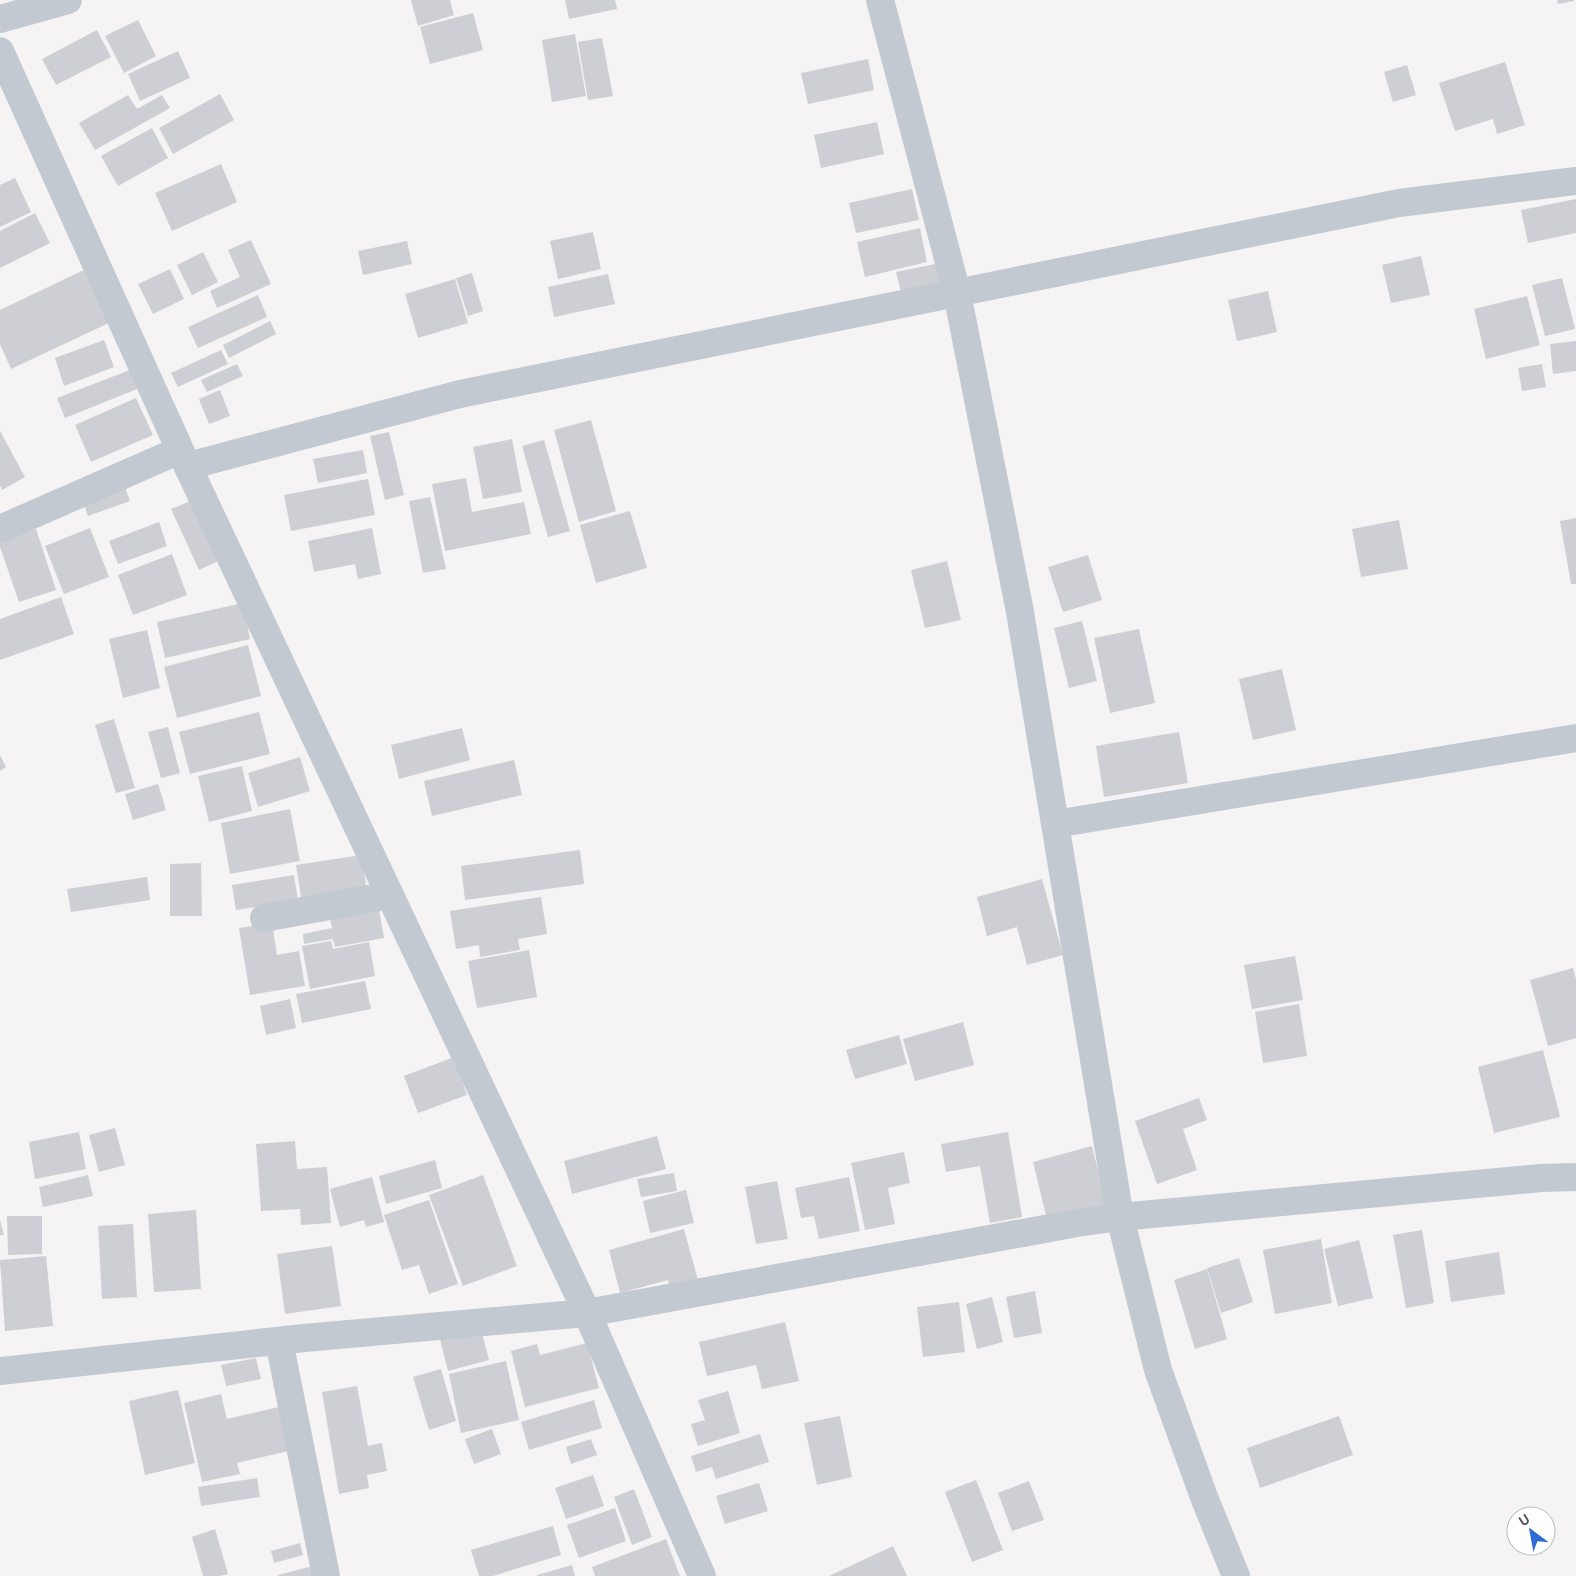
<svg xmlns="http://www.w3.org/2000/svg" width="1576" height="1576" font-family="'DM Sans',sans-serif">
	<rect width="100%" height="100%" fill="#f5f3f3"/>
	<!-- building -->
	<path fill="#cdcfd4" d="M411,0H450L454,15L418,26Z
		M565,0H615L617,9L569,19Z
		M1557,0H1574V1L1558,4Z
		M473,13L483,50L430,64L420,27Z
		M138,20L156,56L124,73L105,36Z
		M97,30L111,57L56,85L42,59Z
		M575,34L586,96L552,102L542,40Z
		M602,38L613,96L588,100L578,42Z
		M178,51L190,78L140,101L128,74Z
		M868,59L874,90L808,104L801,73Z
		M1505,62L1525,125L1497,134L1493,119L1455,131L1439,83Z
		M1407,65L1416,95L1393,102L1384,72Z
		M220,94L234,120L173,154L159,128Z
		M128,95L137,109L162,95L170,108L95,150L79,123Z
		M877,122L884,154L821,168L814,135Z
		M152,128L168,158L118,186L101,156Z
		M221,164L237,202L172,231L155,193Z
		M15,178L31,212L0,227V185Z
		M912,189L919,220L856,233L849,203Z
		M1576,199V233L1528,243L1521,210Z
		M35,213L50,243L0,268V231Z
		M920,228L927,262L865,277L857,242Z
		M593,232L601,269L558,279L550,241Z
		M251,240L271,284L217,308L210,291L240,277L228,250Z
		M407,241L412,264L363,275L358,251Z
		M203,252L218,282L192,295L177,265Z
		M1421,256L1430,295L1391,303L1382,265Z
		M940,263L944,282L901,292L896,272Z
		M86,269L111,322L11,369L0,344V310Z
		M170,269L184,299L153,314L138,284Z
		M472,273L483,311L468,316L456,278Z
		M608,274L615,304L554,317L548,287Z
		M1562,278L1575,329L1545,336L1532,285Z
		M455,279L468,323L418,338L405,294Z
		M1268,291L1277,332L1237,341L1228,300Z
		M258,295L267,317L198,348L188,327Z
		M1527,296L1540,345L1486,359L1474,309Z
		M270,321L276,334L229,358L223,345Z
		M104,340L114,367L64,386L55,358Z
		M1576,341V371L1553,374L1550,344Z
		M221,350L228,364L178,387L171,373Z
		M237,364L243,376L207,392L201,380Z
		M1542,364L1546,387L1522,391L1518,368Z
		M130,370L137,389L65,418L57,398Z
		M220,390L230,416L209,424L199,399Z
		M136,398L153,435L91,462L75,425Z
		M591,420L616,511L579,522L554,430Z
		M0,431L25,477L2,490L0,485Z
		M389,432L404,495L385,500L370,436Z
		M512,439L522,492L483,499L473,447Z
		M544,440L570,531L548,537L522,446Z
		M363,450L367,473L318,483L313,459Z
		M466,478L472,512L524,502L531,534L445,551L432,484Z
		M368,479L375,515L291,531L284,495Z
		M123,481L130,501L88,516L81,496Z
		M430,497L446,569L423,573L409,501Z
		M193,500L220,560L199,570L171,509Z
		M630,511L647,568L596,583L580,525Z
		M1576,518V584H1571L1560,521Z
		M1399,520L1408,569L1361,577L1352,529Z
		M159,522L167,546L118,564L109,541Z
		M90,528L109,577L64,594L45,546Z
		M372,528L381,574L358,579L355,564L314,572L308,541Z
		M36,529L56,590L19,602L0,547V542Z
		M172,554L187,595L133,615L118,575Z
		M1088,555L1102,600L1063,612L1048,567Z
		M947,561L961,620L925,628L911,570Z
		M61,597L74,634L0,660V619Z
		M243,603L250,639L165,658L157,622Z
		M1082,621L1097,681L1069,688L1054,628Z
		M1139,629L1155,703L1110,713L1094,638Z
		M147,630L160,688L123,698L109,639Z
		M248,645L261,696L177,718L164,667Z
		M1282,669L1296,730L1253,740L1239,679Z
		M259,712L270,754L190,774L179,732Z
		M114,719L135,788L116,793L95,725Z
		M168,727L180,773L161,778L148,732Z
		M462,728L470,760L399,779L391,745Z
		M1179,732L1188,783L1104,797L1096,746Z
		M0,755L6,767L0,771Z
		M300,757L310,791L258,807L248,773Z
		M514,760L522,795L432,816L424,781Z
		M242,766L252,811L209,822L198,776Z
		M158,784L166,810L133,820L125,794Z
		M290,809L300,861L230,874L221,823Z
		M580,850L584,884L465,900L461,866Z
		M362,855L367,893L302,903L296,865Z
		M201,863L202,916H170V864Z
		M294,875L298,901L236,910L232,885Z
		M147,877L150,900L71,912L67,889Z
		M1042,879L1063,955L1027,965L1017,927L987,936L977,897Z
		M541,897L547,934L518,939L520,950L480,957L479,945L456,949L450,911Z
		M378,904L384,938L335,947L333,939L304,944L303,934L332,928L329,913Z
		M272,923L277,955L299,951L305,986L250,995L239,928Z
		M331,941L333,949L369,942L375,976L310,989L302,946Z
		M529,950L537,997L477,1008L468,961Z
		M1295,956L1303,1000L1252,1009L1244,965Z
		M1573,968L1576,979V1038L1548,1046L1530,980Z
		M365,981L371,1009L302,1023L296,994Z
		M290,999L296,1028L266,1035L260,1006Z
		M1299,1004L1307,1056L1263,1063L1255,1012Z
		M963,1022L974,1065L915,1081L903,1039Z
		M899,1035L907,1064L855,1079L846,1050Z
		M1543,1050L1560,1117L1494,1133L1478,1067Z
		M454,1057L467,1095L418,1113L404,1076Z
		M1199,1098L1207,1120L1183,1129L1197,1170L1157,1184L1135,1121Z
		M115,1128L125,1165L99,1172L89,1135Z
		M79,1132L86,1169L35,1179L29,1142Z
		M1008,1132L1022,1217L990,1223L980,1166L946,1172L941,1144Z
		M657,1136L666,1169L572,1194L564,1161Z
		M295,1141L297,1169L327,1167L331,1223L301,1225L300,1209L261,1211L256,1144Z
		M1092,1146L1107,1208L1048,1223L1033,1162Z
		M904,1152L910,1183L888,1188L895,1224L865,1230L851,1163Z
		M435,1160L442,1188L386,1204L379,1176Z
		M674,1173L677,1191L641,1197L637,1179Z
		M88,1175L93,1196L43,1207L39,1187Z
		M483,1175L517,1266L463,1286L429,1195Z
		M372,1177L384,1222L366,1227L364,1220L340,1227L330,1189Z
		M849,1177L860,1231L819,1239L814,1216L801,1218L795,1188Z
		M777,1181L788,1239L756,1244L745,1187Z
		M686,1190L694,1223L650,1233L643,1201Z
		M429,1200L458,1284L429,1294L419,1265L402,1270L384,1215Z
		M196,1210L201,1289L154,1292L148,1214Z
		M7,1216H42V1254L8,1255Z
		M0,1220L4,1235H0Z
		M133,1224L137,1297L102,1299L98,1226Z
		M684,1229L699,1284L671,1291L668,1280L620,1293L609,1250Z
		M1422,1230L1434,1303L1406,1308L1393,1235Z
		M1321,1239L1332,1303L1275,1314L1263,1250Z
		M1359,1240L1373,1298L1338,1306L1324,1249Z
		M332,1246L341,1306L285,1314L277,1254Z
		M1499,1252L1505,1294L1451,1302L1445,1261Z
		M46,1256L53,1326L5,1331L0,1260Z
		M1239,1258L1253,1302L1221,1313L1207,1268Z
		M1207,1269L1227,1339L1195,1349L1174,1280Z
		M1035,1291L1042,1333L1014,1338L1006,1297Z
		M992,1297L1003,1342L977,1349L966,1304Z
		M959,1302L965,1352L923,1357L917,1307Z
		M785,1322L799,1381L762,1389L756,1365L707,1376L699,1342Z
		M481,1329L489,1360L448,1371L440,1339Z
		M587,1343L599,1388L525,1407L511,1351L537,1344L540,1355Z
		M256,1358L261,1379L226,1386L221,1365Z
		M506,1361L519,1420L461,1433L449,1374Z
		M441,1369L456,1421L429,1430L413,1377Z
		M357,1386L368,1446L382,1443L387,1471L367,1475L369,1488L339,1494L322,1392Z
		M178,1390L195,1463L145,1475L129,1401Z
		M728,1391L740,1433L698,1446L691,1424L705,1420L698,1400Z
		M221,1394L227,1419L283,1406L293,1450L237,1463L240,1474L202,1482L184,1403Z
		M594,1400L602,1428L529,1450L521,1422Z
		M840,1416L852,1477L817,1485L804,1423Z
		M1339,1416L1353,1455L1260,1488L1247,1448Z
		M492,1429L501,1454L474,1464L465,1439Z
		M760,1434L769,1462L716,1479L712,1467L696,1472L691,1456Z
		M591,1439L597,1455L571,1464L566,1447Z
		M593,1475L604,1506L566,1519L555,1488Z
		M257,1478L260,1497L201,1506L198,1487Z
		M976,1480L1003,1550L972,1562L945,1492Z
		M1029,1481L1044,1520L1012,1531L998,1493Z
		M759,1483L768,1511L725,1524L716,1496Z
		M634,1489L652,1537L632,1545L614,1497Z
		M615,1508L626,1541L579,1558L567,1525Z
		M553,1526L561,1555L493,1576H479L471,1550Z
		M215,1529L228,1574L220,1576H203L192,1537Z
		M666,1539L680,1576H595L592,1567Z
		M300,1543L303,1555L274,1563L271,1551Z
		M893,1546L907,1576H829Z
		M572,1565L575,1576H537V1575Z
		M313,1566L315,1576H278V1575Z"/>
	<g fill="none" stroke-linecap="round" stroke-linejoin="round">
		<!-- minor -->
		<path stroke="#c2c9d0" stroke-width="28" d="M880,0L957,293L1020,612L1120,1217L1158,1370L1204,1497L1236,1576
			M0,19L68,0
			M0,51L180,450L587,1313L702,1576
			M188,466L460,394L1399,203L1576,181
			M0,529L180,450
			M1055,824L1576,738
			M264,918L390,895
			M279,1341L326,1576
			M0,1371L304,1338L587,1313L1077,1223L1120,1217L1541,1178L1576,1177"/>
	</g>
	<!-- north arrow -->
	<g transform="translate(1531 1531) rotate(328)"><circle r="24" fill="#ffffff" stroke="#b7bbbf"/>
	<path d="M0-4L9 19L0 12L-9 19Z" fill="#2e6cd4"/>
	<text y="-8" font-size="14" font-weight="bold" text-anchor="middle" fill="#4c555f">U</text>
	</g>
</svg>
